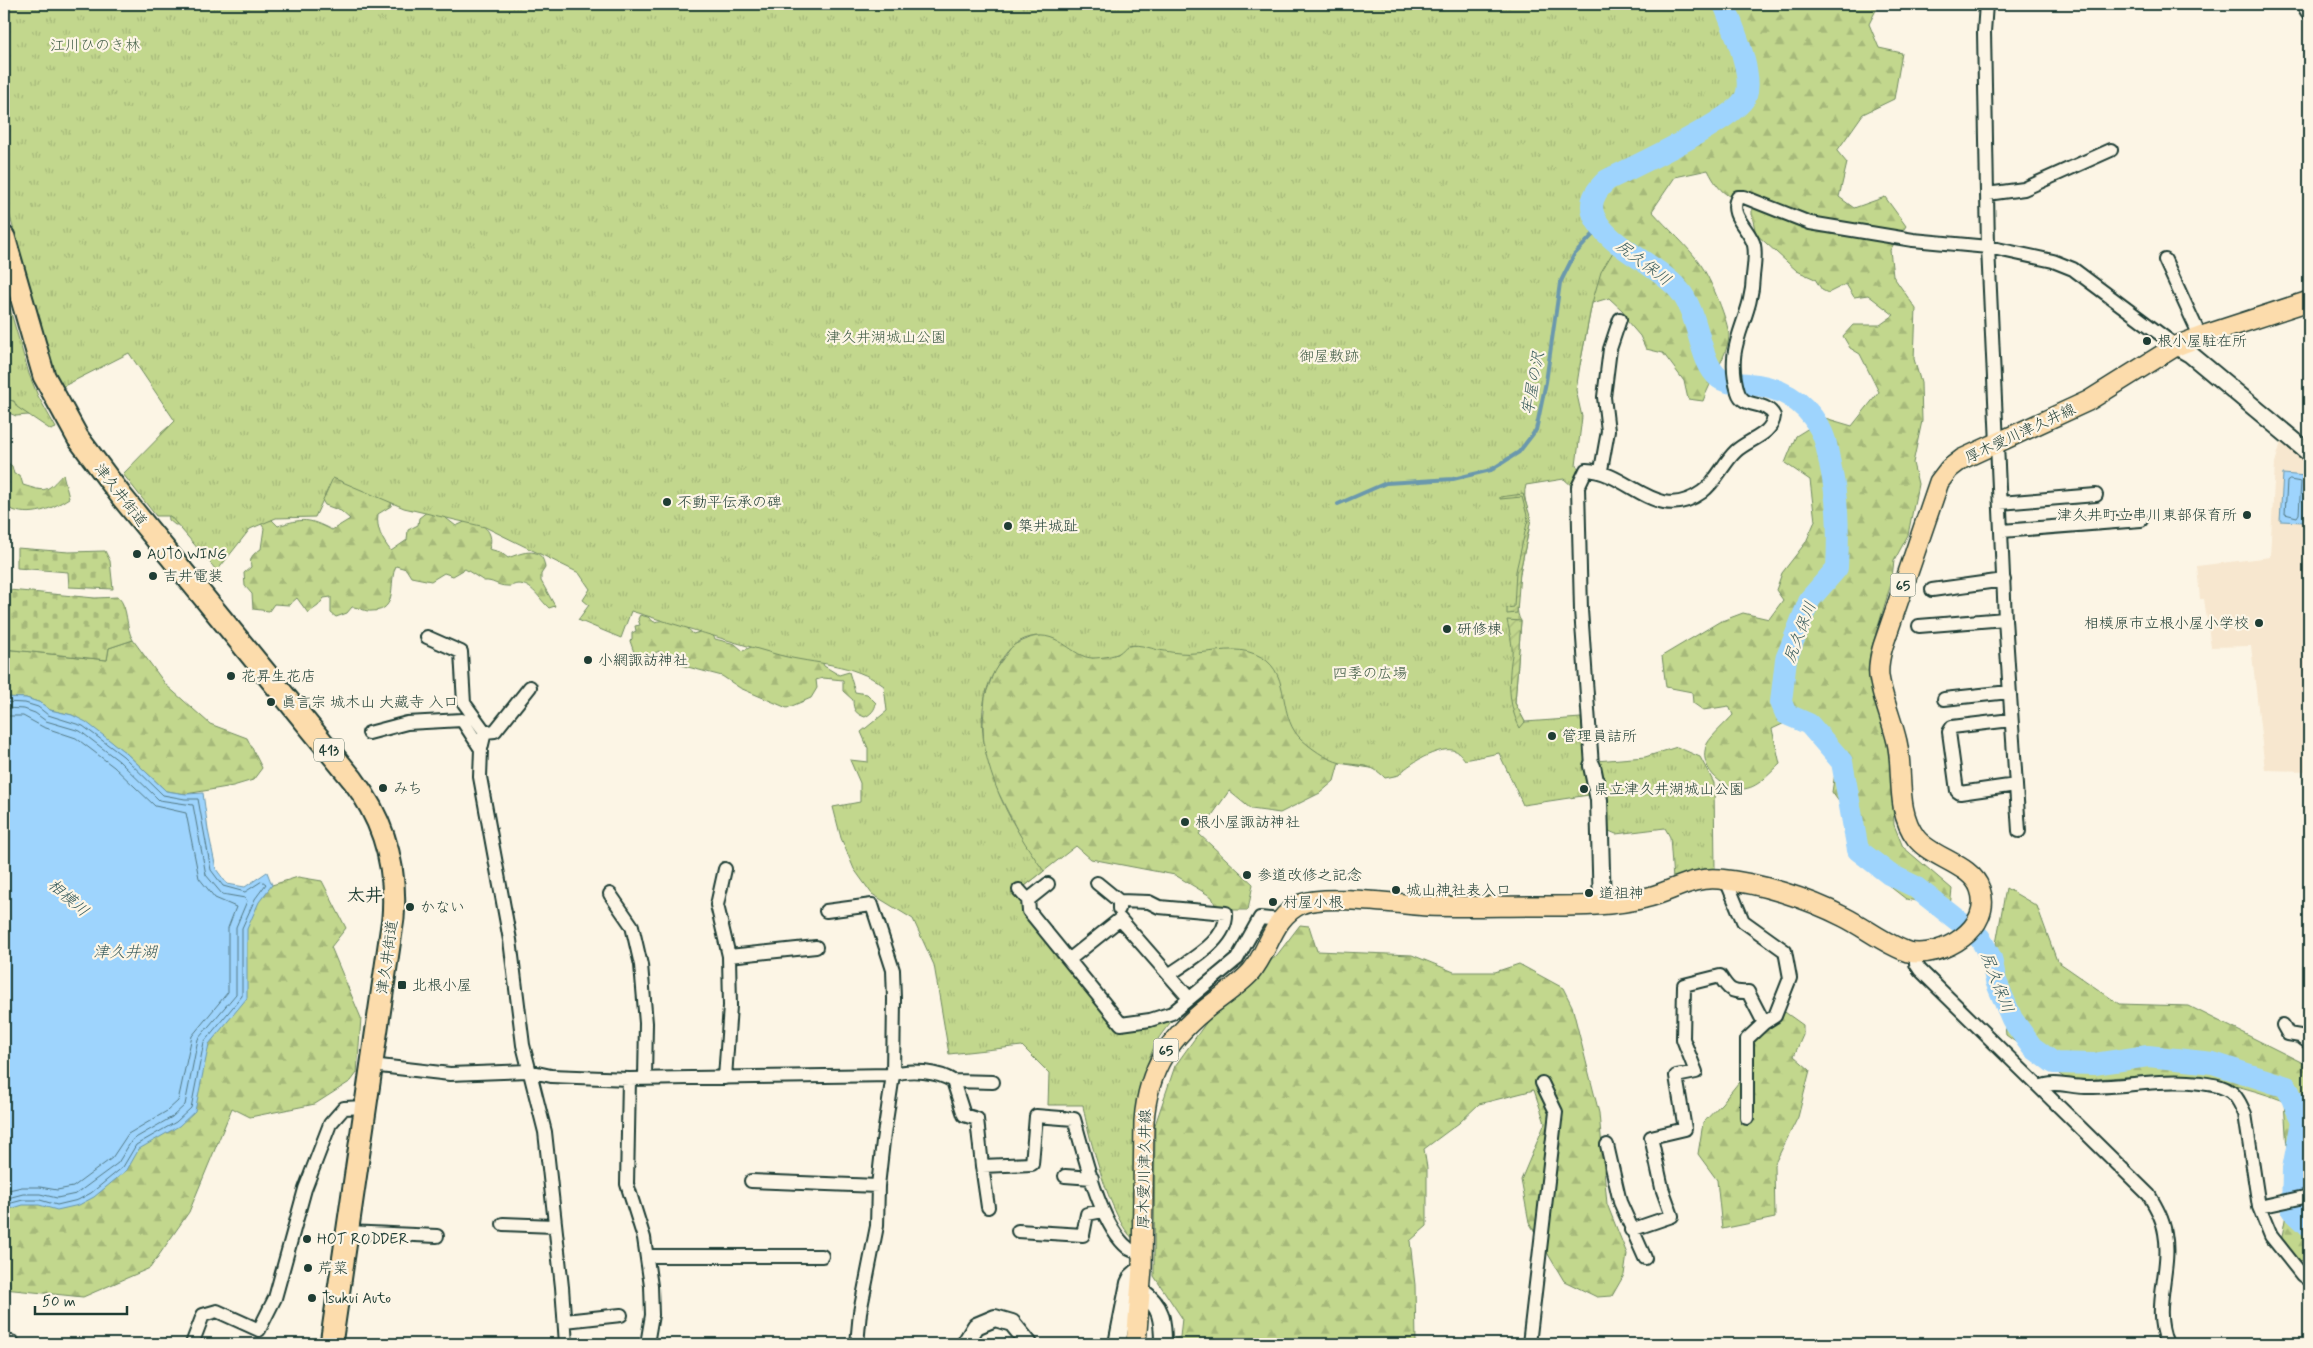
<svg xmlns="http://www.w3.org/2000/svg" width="2313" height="1348" font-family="Mynerve,'Klee One',sans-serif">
	<defs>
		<pattern id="forest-firs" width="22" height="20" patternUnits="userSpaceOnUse" patternTransform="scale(1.25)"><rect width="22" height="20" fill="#c2d78d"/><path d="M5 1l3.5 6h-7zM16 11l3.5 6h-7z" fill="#a6b97a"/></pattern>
		<pattern id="cemetery-stones" width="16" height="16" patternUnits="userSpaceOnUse" patternTransform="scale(1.25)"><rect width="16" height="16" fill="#c2d78d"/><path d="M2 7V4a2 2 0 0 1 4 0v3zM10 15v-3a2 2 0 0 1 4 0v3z" fill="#a6b97a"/></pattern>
		<pattern id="park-tufts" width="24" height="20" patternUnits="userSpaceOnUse" patternTransform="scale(1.25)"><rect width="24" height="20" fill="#c2d78d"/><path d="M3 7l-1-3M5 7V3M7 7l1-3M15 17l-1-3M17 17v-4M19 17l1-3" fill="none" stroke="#a6b97a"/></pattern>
		<pattern id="garden-furrows" width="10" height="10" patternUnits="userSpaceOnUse" patternTransform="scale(1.25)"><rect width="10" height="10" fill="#c2d78d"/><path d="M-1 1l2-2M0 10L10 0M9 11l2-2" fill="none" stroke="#a6b97a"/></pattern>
	</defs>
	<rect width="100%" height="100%" fill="#fcf5e5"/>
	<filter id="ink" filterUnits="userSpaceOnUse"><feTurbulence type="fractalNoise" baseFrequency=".02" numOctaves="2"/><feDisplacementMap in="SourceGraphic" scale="10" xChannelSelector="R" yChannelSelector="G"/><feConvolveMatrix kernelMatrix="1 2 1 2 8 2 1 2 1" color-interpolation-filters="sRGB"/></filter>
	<g filter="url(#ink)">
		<!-- built -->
		<path fill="#f7e7cf" d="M2281,442L2309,465V771L2265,770L2251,646L2211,647L2204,599H2200L2197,566L2270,557L2275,463Z"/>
		<!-- forest -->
		<path fill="url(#forest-firs)" stroke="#708a60" d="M72,4H1879L1869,24L1879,48L1902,53L1894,99L1863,114L1837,151L1847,163L1839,197L1854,208L1885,197L1906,226L1890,250L1893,276L1916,309L1914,359L1921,383L1922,421L1913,463L1918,484L1908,535L1894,561L1891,584L1870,653L1868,671L1885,730L1891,767L1894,825L1903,847L1952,889L1950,907L1906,899L1870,871L1860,838V806H1842L1832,792L1837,760L1811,732L1789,721L1772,729L1780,764C1770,773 1757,789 1742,789C1721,789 1697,766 1707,744C1711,736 1727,722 1733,715L1729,706L1703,710L1693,703L1692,692L1666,687L1662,656L1719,622L1743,613L1769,619L1783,600L1776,590L1782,573L1806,542L1815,521L1810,480L1785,463L1796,436L1825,418L1852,426L1879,392L1860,354L1850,348L1843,336L1853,325H1880L1894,315L1868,295L1854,297L1846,284L1828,293L1822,290L1815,279L1797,271L1756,234L1752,216V206C1728,197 1720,194 1708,170L1675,177L1652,211C1668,229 1688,246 1701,265C1710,278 1729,322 1729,337C1728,354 1709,383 1703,401L1688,399L1684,381L1663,353L1646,349L1640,336L1627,321L1623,311L1609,298L1592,303L1580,365L1563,364L1552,371L1551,398L1564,435L1552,449L1526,471L1521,480L1501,489L1479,487L1471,460C1502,450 1504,441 1513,412L1501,402L1497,390L1484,386L1478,378L1484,363L1476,345L1482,328L1476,319L1478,276L1474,260L1479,254L1480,244L1476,238H1461L1450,250L1443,249C1436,235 1438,220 1427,209L1417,210L1413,223L1421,242L1418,252L1407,263L1408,283L1417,289L1413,307L1418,317L1415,326L1424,343L1429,363L1426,373L1434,395L1422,407L1427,426L1449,445L1455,463L1464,462L1473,490L1443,508L1441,521L1426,532L1409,529L1393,513L1376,522L1358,528L1352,550L1354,561L1350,569L1337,574L1326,582L1313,573C1294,579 1283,580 1271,597H1304L1317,607L1328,625L1329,647L1323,668L1327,688L1321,700L1327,723C1342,726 1348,731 1364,729L1368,745L1387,757L1389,765L1377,769L1339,763L1334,781L1320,793L1280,813L1251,809L1229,791L1199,834L1253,884L1248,910H1221L1216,907L1212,897L1175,875L1091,859L1076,846L1016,893L1023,901V910L1119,1028L1124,1047L1121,1067L1098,1078H1073L1060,1060L1030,1027L1009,1038L977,1035L962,1024L949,991L940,958L919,914L886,883L869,861L864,834L867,797L886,769L881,747L898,709L897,687L905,669L898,654L907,644L919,650L927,678L934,743L958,817L979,856L991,873L1001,876C1017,869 1025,862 1024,844L996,788L989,770L984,750L983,724L985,696L994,671L1013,645L1032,637L1045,635L1066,643L1092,658L1118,654L1126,646L1139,645C1158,618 1166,628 1194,636C1201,622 1210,618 1225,617L1221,610C1200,603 1171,609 1157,588C1159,576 1161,569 1154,559L1126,565L1087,555L1072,569L1054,581L1039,586L1011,589L997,598L954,601L936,598L891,618H862L655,574L605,554L584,532L511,499L476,489L412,479L355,459L238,399L179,350L123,297L64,210L45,174L35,145L29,105L36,78L44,57L56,49V31L73,11Z
			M4,399L14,401L18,407L29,415L16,416L9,413L4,426Z
			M177,424L278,526C303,518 308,518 332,530L350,519L341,511L325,505L317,492L243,444L394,498L391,506L378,514C376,528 382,540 391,551L407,540L408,530L418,525L419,518L428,511L442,515L456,526L471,519C485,525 495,533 489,549L500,552L508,558C523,552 543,545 545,568L541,574V581L555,606L549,608C539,599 533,584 518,584C514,584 511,587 507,586C497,586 493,580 484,581L465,569L453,576L444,573L431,581L411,577L406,569L396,566C388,582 399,611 372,611C365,612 359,607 352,607L347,613L336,617L331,613V597L324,598L318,606L308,613L297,598L289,605L274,604L269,611L253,609L252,594L245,586L244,573L251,567C249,557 253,554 261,549L264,528L258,519L175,525L169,520L161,433L168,427Z
			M4,454L5,461L12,466L14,474L20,475L23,485C46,492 46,493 63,474L69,498C49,511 26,519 4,506Z
			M640,615L648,617L654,622C672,618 681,620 693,634L709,629L715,639L735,644L743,651L759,643L819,655L824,666L839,675L849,672L855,692L867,694L876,703C875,710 871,714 865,717C856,714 853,710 853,700L843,691V680L823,678L816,680L817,688L811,698L787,708L740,688L722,676L684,666L668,659L659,651L653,654L649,661L645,662L636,658L630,641L632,639V633L636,631L635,626L640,625L638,619Z
			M133,640L166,685L210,724L247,738L262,768L253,780L233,786L186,794L166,791L126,753L72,715L50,710L41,703L26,698L4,697V649L107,660L109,648Z
			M298,877L322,881L346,928L331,947L361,1018L357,1073L351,1081L315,1104L250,1117L232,1108L189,1212L150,1268L83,1297L4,1289V1210L139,1145L208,1040L247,926L259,898L272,885Z
			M2006,888L2037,906L2057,961L2119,1004L2189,1006L2309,1066V1260L2295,1261L2281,1242L2290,1192L2283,1168L2287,1150L2284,1101C2211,1073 2148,1072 2070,1082L2006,1035L1996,944Z
			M1300,925L1309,926L1317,951L1412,955L1454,972H1495L1519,964L1563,988L1572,1006L1599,1113L1607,1204L1627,1254L1624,1275L1612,1296L1597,1297L1564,1281L1529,1222L1521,1180L1545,1123L1534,1090L1479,1104L1459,1123L1424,1149L1427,1168V1226L1410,1241L1415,1285L1416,1344H1161L1180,1337L1182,1318L1154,1276L1155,1125L1175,1066L1216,1009L1277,955Z
			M1782,1010L1803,1025V1035L1794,1056L1810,1070L1798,1117L1774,1165L1775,1218L1722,1229L1717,1180L1698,1154L1703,1123L1722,1103L1747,1072L1751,1040Z"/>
		<!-- cemetery -->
		<path fill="url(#cemetery-stones)" stroke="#708a60" d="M17,548L69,552L105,551L110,561L113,589L69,587L68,572L17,568Z
			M9,590L95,598L118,597C129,607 125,628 133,640L109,648L107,660L4,649Z"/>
		<!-- park -->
		<path fill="url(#park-tufts)" stroke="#708a60" d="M4,4H1715C1723,24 1746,71 1739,92C1732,114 1627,163 1602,176C1576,205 1588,225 1616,247L1601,272L1592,303L1580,365L1576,390L1582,417L1576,466L1582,470L1573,487L1564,479L1526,485C1521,501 1532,511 1529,530C1525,549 1510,607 1521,621L1515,703L1525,722L1581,718L1589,795L1523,805L1499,753L1465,760C1461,755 1459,751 1452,750C1438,747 1407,764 1399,775L1385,778C1371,763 1360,766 1341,763C1327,760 1309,747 1299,737C1276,712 1293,669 1255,654C1236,646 1215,652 1195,653C1186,654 1175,653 1165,651C1153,650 1141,643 1128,646C1124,647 1123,651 1119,653C1114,656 1100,658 1093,658C1072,658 1060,630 1031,637C1014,641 1006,652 998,665C957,730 1005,818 1044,871L1016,893L1119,1028L1149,1027L1174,1018C1167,1027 1157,1038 1153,1049C1130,1102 1137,1182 1136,1240C1114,1231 1086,1129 1083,1105H1048L1049,1073L1022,1046L949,1054L934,965L913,919L872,894L854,869L841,838L833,807L860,802V783L850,760L868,762V748L861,732L887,711L884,686C851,662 817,665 779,655C729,641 680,626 631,611L621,638L578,620L589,605L583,600L590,589L579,573L485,527L404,508L333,478L315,517L276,518L250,529L217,571L170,516H156L123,474L175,421L129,353L60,388L43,336L4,195Z
			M4,289L29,374L38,396L56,428L51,430L17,407L14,401L4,399Z
			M1677,747L1700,757L1714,783L1715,871L1690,872L1673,880L1670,837L1665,828L1616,834L1609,831L1603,778L1596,761L1645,757Z"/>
		<!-- garden -->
		<path fill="url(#garden-furrows)" stroke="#708a60" d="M1523,494L1531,519L1520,572L1517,613L1507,614V608L1514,607L1516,571L1528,519L1522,497L1500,499V497Z
			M1507,620L1521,621L1515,703L1525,722L1520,728C1508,706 1508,679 1512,655C1513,645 1509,630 1507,620Z"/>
		<!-- water -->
		<path fill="#9ed4fd" stroke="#6b98ad" d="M2283,474L2306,476L2304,522L2280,521Z
			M4,697L26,698L41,703L50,710L72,715L86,722L126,753L166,791L186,794L203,793L208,830L216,869L227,884L245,887L267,872L272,885L259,902L247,929V998L209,1044L195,1111L179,1126L139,1149L127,1170L94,1197L79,1205L57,1210L39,1205H23L4,1211Z"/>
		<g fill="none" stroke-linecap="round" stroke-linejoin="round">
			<!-- shore -->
			<path stroke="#527984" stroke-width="1" d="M2290,480L2301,482L2299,514L2297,517L2285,514L2287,482Z
				M4,702L25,703L38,707L48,715L83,726L123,756L163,795L185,799H198L211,870L223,886L245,892L262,881L266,884L255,899L242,928V996L204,1042L191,1108L176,1122L136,1145L123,1167L91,1193L78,1200L57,1205L40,1200H23L4,1205
				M4,708L24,709L35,713L46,721L80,731L119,761L159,800L193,805L206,875L222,894L245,898L247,901L236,927V994L198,1039L185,1105L172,1117L132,1140L118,1163L76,1194L57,1198L40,1194H23L4,1199
				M4,716H23L43,727L76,738L114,767L155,806L186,813L199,878L215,898L236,907L228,928V992L192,1036L178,1101L167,1111L128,1134L112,1158L73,1187L57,1190L40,1187H22L4,1191"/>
			<!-- stream -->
			<path stroke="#6b98ad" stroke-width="4" d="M1338,504L1386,483L1453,479L1491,470L1519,452L1536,430L1546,382L1560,283L1574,255L1601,226"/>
			<!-- river -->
			<path stroke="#9ed4fd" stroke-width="22" d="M1724,4C1732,25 1754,74 1746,96C1737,119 1633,167 1607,180C1596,190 1588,202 1594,216C1607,246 1657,264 1679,290C1700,314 1698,361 1719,378C1727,384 1739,383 1748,384C1778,386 1804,400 1819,427C1825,436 1827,448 1829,459C1838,498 1839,528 1837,568L1810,599L1786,659L1781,702L1786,714L1809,724L1842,762L1858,850L1889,874L1914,886L1980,938L1991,958L1996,981L2012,1019L2032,1047L2054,1063L2094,1064L2148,1056L2213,1063L2287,1087L2302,1121L2293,1169L2292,1210L2309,1226"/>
			<defs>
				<path id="street" d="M1986,4L1984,32L1988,247L2005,619L2019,831
					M1987,194L2024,189L2111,150
					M2165,260L2200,336
					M1601,470L1608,431L1604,397L1610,349L1620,319
					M2000,503L2096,495
					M2002,531L2141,520
					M1932,590L2004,580
					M1919,626L2005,619
					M427,637L461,652L464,703L485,732L481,749L480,777L510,940L523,1045L545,1132L562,1287L566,1344
					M1944,699L2009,692
					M2011,720L1952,727L1949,732L1957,791L1960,793L2016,785
					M485,732L495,731L530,687
					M369,733L407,723L462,720L481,749
					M1592,766L1581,610L1578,487L1586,470C1630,472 1656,525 1702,492C1717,481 1723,463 1736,451C1749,439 1772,435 1774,416C1766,400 1743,409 1738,392C1723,343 1752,322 1753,276C1754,267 1756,254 1754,245C1750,229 1727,215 1738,197H1744L1810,223L1913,240L1988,247L2053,261L2073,269L2176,346
					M725,869L717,905L729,956L730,1006L725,1078
					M1726,880L1743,921L1785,951L1790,978L1775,1016L1764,1023L1747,1039V1118
					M1097,883L1119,901V909
					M1019,890L1028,900L1029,911L1121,1024L1150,1020L1172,1013L1237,959L1260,918L1280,920
					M610,894L632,926L641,965L646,1023L645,1078
					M1028,900L1048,884
					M1119,901L1149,902L1159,907L1226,913C1228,941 1189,960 1169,975
					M826,911L872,905L893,970L894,999L893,1075L883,1141L878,1186L877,1226L860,1312L857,1344
					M1916,953V964L1920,970L2149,1195C2156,1207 2163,1219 2165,1233C2172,1271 2151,1307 2167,1344
					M729,956L816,947
					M1070,959L1120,919L1189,998
					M2283,1025L2288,1034L2300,1036L2309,1043
					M371,1065L450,1074L528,1071L551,1076L629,1079L893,1075C909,1068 939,1072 953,1081L964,1115L977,1119L982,1166L1032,1164L1036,1116L1074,1119C1084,1153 1100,1226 1128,1248C1132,1251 1138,1252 1143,1254
					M629,1079L627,1184L644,1238L651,1286L652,1315L647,1344
					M953,1081L993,1082
					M2040,1087C2054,1080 2070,1087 2085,1087C2125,1087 2162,1078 2201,1083C2212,1085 2222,1085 2231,1092C2238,1097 2241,1106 2245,1114L2259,1207L2271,1236L2302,1275L2309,1280
					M1607,1145L1620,1202L1645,1258
					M982,1166L988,1207
					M1065,1176L1092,1178
					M751,1181L878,1186
					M2259,1207L2309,1196
					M503,1224L554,1226
					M1631,1230L1672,1216L1662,1188L1651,1137L1685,1129L1676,1076L1696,1072L1683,1039L1684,985L1720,976C1728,989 1731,993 1748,992L1764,1023
					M1018,1231L1083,1235L1087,1214L1103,1211
					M347,1232L437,1236
					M647,1256H822
					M565,1321L621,1315
					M192,1344L203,1315L217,1311L259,1330L275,1298L305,1189L330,1124L344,1108L365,1107
					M1529,1344L1556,1112L1542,1083"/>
				<path id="secondary" d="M2305,4L2309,11
					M2176,346L2190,354L2309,453
					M1592,766L1599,800L1602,905
					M1141,1291C1162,1306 1163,1320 1163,1344
					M4,1343L11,1344
					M965,1344L976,1326L995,1318L1012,1323L1029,1344
					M1117,1344L1129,1283L1132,1277L1142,1268"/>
				<path id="primary" d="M1136,1344L1142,1268L1144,1121C1148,1067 1171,1036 1212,1004C1225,994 1240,984 1251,972C1270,950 1272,917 1301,904C1325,894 1398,904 1427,906C1464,907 1500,906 1536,906C1573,906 1609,907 1645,898C1670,893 1691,876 1719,879C1760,883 1807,898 1844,917C1866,928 1885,944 1908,952C1942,959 1994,928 1980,889C1972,864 1931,858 1916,838C1895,810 1904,773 1897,742C1892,720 1882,698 1879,676C1878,665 1880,656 1883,646L1939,482L1949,469L1962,459L2088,401L2176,346L2208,334L2309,301"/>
				<path id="highway" d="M4,237L44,376L78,438L122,497L353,780C385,822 397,867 393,918L331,1344"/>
			</defs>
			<!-- street casing -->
			<use href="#street" stroke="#1f3d34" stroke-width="16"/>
			<!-- secondary casing -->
			<use href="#secondary" stroke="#1f3d34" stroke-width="20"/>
			<!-- primary casing -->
			<use href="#primary" stroke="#1f3d34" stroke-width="22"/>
			<!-- highway casing -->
			<use href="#highway" stroke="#1f3d34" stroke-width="25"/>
			<!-- street -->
			<use href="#street" stroke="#fcf5e5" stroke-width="12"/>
			<!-- secondary -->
			<use href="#secondary" stroke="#fcf5e5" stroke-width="16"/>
			<!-- primary -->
			<use href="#primary" stroke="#fcdcac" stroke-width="19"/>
			<!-- highway -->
			<use href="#highway" stroke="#fcdcac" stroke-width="21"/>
		</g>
	</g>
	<!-- markers -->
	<g fill="#1f3d34" stroke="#fcf5e5" stroke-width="2">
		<circle cx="2147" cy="341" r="5"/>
		<circle cx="667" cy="502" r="5"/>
		<circle cx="2247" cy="515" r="5"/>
		<circle cx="1008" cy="526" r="5"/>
		<circle cx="137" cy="554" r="5"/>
		<circle cx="153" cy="576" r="5"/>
		<circle cx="2259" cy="623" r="5"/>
		<circle cx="1447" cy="629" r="5"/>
		<circle cx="588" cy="660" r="5"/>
		<circle cx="231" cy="676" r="5"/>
		<circle cx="271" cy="702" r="5"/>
		<circle cx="1552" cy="736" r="5"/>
		<circle cx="383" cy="788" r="5"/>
		<circle cx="1584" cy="789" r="5"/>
		<circle cx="1185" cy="822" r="5"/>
		<circle cx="1247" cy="875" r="5"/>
		<circle cx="1396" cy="890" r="5"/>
		<circle cx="1589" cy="893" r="5"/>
		<circle cx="1273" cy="902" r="5"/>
		<circle cx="410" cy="907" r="5"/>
		<rect x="397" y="980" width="10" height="10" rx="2.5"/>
		<circle cx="307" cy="1239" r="5"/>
		<circle cx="308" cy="1268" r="5"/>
		<circle cx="312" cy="1298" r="5"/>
	</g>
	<g text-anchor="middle" stroke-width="4.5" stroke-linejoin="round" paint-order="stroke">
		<!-- shield labels -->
		<g fill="#fcf5e5" stroke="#617469" stroke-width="1">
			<rect x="1890.5" y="573.5" width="25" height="23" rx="4"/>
			<rect x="314" y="738.5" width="30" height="23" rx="4"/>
			<rect x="1153.5" y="1038.5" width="25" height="23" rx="4"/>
		</g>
		<g font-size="14" font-weight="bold" fill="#1f3d34">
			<text x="1903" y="590">65</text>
			<text x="329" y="755">413</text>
			<text x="1166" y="1055">65</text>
		</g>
		<!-- park labels -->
		<g font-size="15" fill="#405c46" stroke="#fcf5e5">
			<text x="95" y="50">江川ひのき林</text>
			<text x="886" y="342">津久井湖城山公園</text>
			<text x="1329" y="361">御屋敷跡</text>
			<text x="1370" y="678">四季の広場</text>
		</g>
		<!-- poi labels -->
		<g font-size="15" fill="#1f3d34" stroke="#fcf5e5" text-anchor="start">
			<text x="2157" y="346">根小屋駐在所</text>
			<text x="677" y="507">不動平伝承の碑</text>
			<text x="2237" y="520" text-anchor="end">津久井町立串川東部保育所</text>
			<text x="1018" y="531">築井城趾</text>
			<text x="147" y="559">AUTO WING</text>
			<text x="163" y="581">吉井電装</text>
			<text x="2249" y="628" text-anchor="end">相模原市立根小屋小学校</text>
			<text x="1457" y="634">研修棟</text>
			<text x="598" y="665">小網諏訪神社</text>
			<text x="241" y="681">花昇生花店</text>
			<text x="281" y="707">眞言宗 城木山 大藏寺 入口</text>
			<text x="1562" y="741">管理員詰所</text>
			<text x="393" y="793">みち</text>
			<text x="1594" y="794">県立津久井湖城山公園</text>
			<text x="1195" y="827">根小屋諏訪神社</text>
			<text x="1257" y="880">参道改修之記念</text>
			<text x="1406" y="895">城山神社表入口</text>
			<text x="1599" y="898">道祖神</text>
			<text x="1283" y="907">村屋小根</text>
			<text x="420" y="912">かない</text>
			<text x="412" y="990">北根小屋</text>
			<text x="317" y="1244">HOT RODDER</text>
			<text x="318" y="1273">芹菜</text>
			<text x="322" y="1303">Tsukui Auto</text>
		</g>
		<!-- street labels -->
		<g font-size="15" fill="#1f3d34" stroke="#fcf5e5">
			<text transform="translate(2020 433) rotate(-25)" y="5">厚木愛川津久井線</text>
			<text transform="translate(121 495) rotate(52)" y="5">津久井街道</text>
			<text transform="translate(387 957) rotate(-82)" y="5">津久井街道</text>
			<text transform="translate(1144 1169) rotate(-89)" y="5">厚木愛川津久井線</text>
		</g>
		<!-- water labels -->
		<g font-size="16" font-style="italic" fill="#385b5c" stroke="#fcf5e5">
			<text transform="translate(1644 262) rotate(37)" y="6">尻久保川</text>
			<text transform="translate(1532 383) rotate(-80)" y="6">牢屋の沢</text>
			<text transform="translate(1799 632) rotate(-69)" y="6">尻久保川</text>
			<text transform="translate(69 897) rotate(41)" y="6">相模川</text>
			<text x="125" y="957">津久井湖</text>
			<text transform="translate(1998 982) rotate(69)" y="6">尻久保川</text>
		</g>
		<!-- quarter labels -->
		<g font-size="18" font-weight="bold" fill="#1f3d34" stroke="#fcf5e5">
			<text x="365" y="901">太井</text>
		</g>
	</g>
	<!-- margin -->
	<rect width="2313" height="1348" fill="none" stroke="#fcf5e5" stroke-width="20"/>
	<rect x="10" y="10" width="2293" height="1328" fill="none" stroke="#1f3d34" stroke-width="2" filter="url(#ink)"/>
	<!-- scale -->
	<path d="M35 1306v8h92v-8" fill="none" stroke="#1f3d34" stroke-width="2.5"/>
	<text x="42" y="1306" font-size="15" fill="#1f3d34" stroke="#fcf5e5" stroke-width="4" paint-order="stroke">50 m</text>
</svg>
